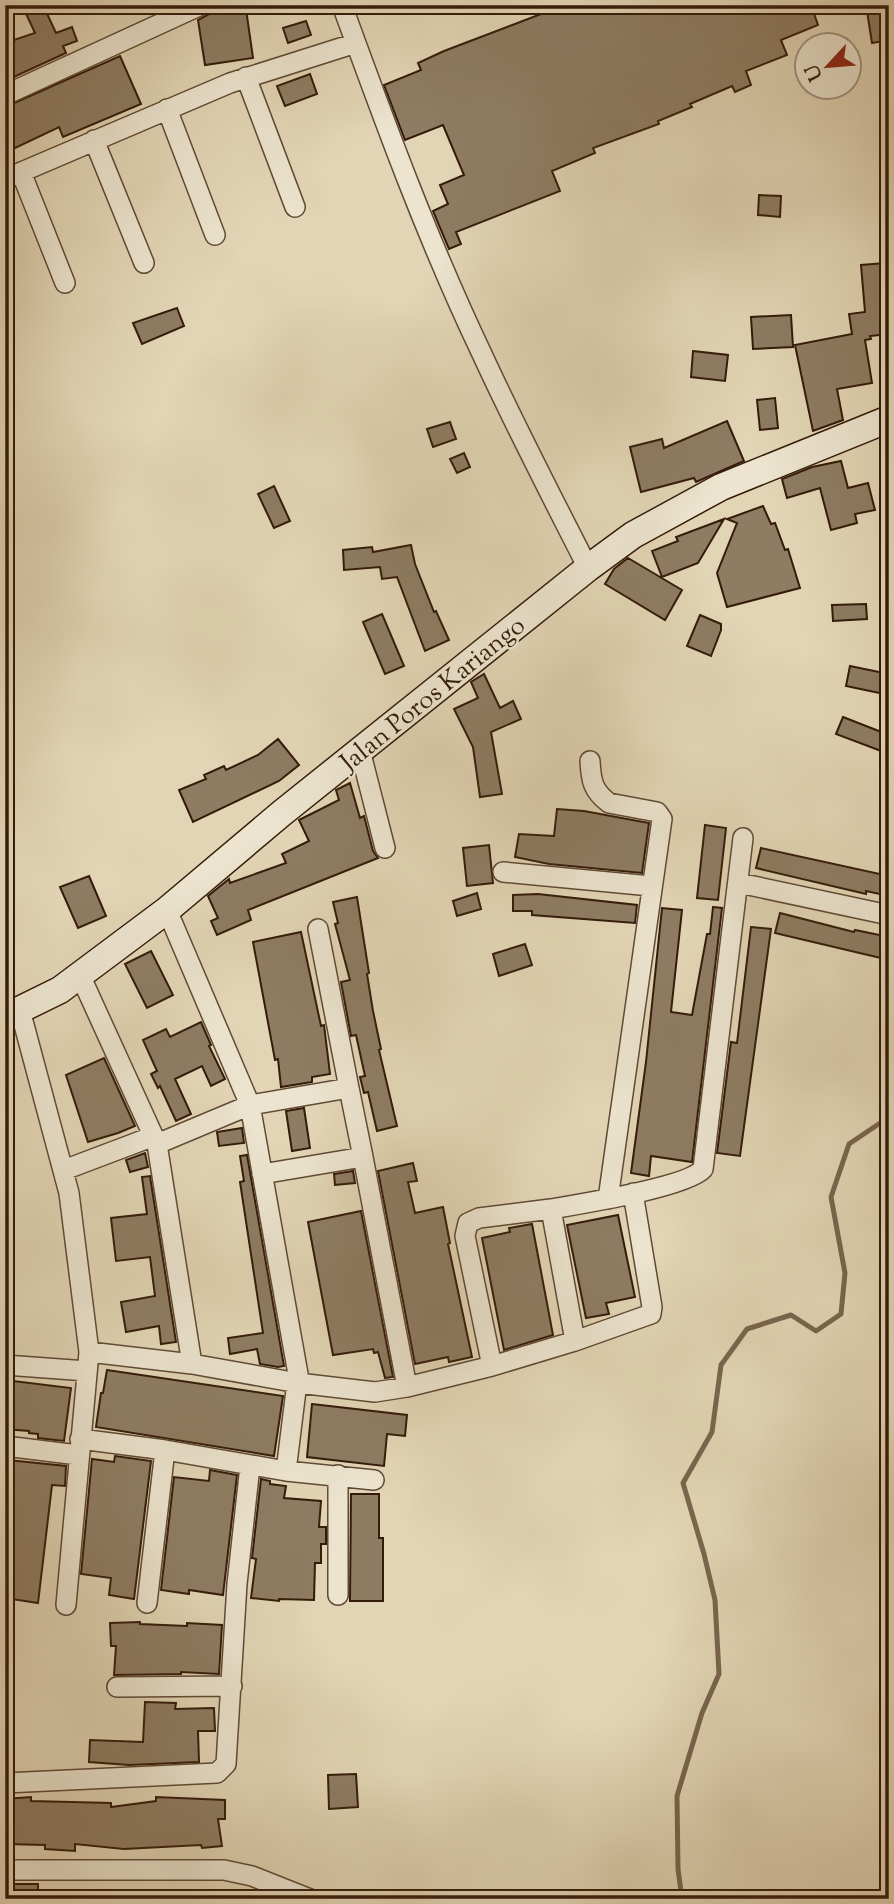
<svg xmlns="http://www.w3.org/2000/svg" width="894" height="1904" font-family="'Sorts Mill Goudy',serif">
	<rect width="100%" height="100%" fill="#e2d5b5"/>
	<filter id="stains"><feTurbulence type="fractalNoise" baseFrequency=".00286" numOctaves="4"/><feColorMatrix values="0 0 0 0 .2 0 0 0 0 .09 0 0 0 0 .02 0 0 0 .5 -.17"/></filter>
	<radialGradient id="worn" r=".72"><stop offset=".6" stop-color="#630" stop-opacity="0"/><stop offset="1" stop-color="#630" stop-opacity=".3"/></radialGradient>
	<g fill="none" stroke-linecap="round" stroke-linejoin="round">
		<!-- stream -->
		<path stroke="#79654e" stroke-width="5" d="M682,1899L678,1869L677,1796L702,1713L719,1674L715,1600L704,1554L683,1483L712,1432L721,1365L747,1329L791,1315L816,1331L841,1314L845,1273L831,1197L849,1144L889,1117"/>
	</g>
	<!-- building -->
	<path fill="#8e7c63" stroke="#341b0a" stroke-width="2" d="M22,5H43L56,33L72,27L77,41L63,46L66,53L5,81V43L35,33Z
		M546,5H811L818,25L781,40L787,55L746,71L751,85L735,92L732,86L690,104L692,107L658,121L659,124L593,148L595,153L552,171L560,191L456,232L461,244L449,249L433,211L448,204L440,185L464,175L443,125L405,140L384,85L421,70L418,63L444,51L549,11Z
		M866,5H889V40L872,43Z
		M246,9L253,58L205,65L198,20L209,14Z
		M306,21L311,35L288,43L283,28Z
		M120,56L141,104L63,137L59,127L11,150L5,138V107Z
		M310,74L317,94L285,106L277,86Z
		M759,195L781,196L780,217L758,215Z
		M885,263L889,334L870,336L871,339L865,340L872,383L837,389L843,420L813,431L795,345L852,334L849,314L865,312L861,265Z
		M177,308L184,326L142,344L133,323Z
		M791,315L793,347L753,349L751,317Z
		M693,351L728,355L725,381L691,377Z
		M775,398L778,428L760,430L757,400Z
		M727,421L744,461L696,482L694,478L641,492L630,447L662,439L664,448Z
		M450,422L456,439L433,447L427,429Z
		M464,453L470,467L457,473L450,459Z
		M841,461L848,488L868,483L875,510L855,514L857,523L831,530L820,488L787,498L782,479L812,467Z
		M274,486L290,521L274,528L258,494Z
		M763,506L771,524L775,523L785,550L788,549L800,588L727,607L717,573L737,523L727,519Z
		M724,519L698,563L662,577L652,551L678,541L676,537Z
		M411,545L415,564L434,612L436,611L449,640L425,651L397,577L382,579L380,567L344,570L343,550L372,547L373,552Z
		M628,558L682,590L665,620L605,584L614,569Z
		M866,604L867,619L833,621L832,605Z
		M382,614L404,666L385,674L363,622Z
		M700,615L721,624V630L711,656L687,646Z
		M850,666L889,674V695L846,686Z
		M484,674L500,708L513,701L521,719L491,732L502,794L480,797L473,747L454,709L478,698L471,682Z
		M843,717L889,735V754L836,734Z
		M278,739L299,765L279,781L193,822L179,790L206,779L204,775L224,766L226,770L258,755Z
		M350,783L360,818L364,816L373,851L378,858L248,910L251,920L217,935L211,921L218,918L208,896L229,879L230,883L286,863L282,854L309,841L299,820L339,800L336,790Z
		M557,809L584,811L649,823L642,873L549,864L515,857L519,834L554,836Z
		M705,825L726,828L718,900L697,898Z
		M489,845L493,883L467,886L463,848Z
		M761,848L889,876V896L866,891V894L756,868Z
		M89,876L106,916L78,928L60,887Z
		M477,893L481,909L457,916L453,901Z
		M538,894L637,905L635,923L532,915V911H513V895Z
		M357,897L369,973L367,974L373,1011L381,1049L379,1050L397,1126L377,1131L368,1092L364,1093L360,1077L365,1076L356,1035L351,1036L341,982L350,980L335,924L338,923L333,902Z
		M713,907L722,908L692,1162L651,1156L649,1176L631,1173L646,1062L662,908L682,910L671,1012L692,1015L707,934H710Z
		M780,913L854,932L855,930L889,937L885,959L775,933Z
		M751,927L771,929L740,1156L717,1153L731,1042L737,1043Z
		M301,932L321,1026L324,1025L330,1074L312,1077V1082L281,1087L278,1059L275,1060L253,942Z
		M525,944L532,965L499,976L493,954Z
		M151,951L173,995L147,1008L125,964Z
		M201,1022L211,1045L209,1046L225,1079L211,1086L202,1066L175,1079L191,1114L176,1121L160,1086L158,1088L151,1074L157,1071L143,1040L166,1029L170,1037Z
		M104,1058L135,1126L118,1133L88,1142L66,1075Z
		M304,1108L310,1148L292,1151L286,1111Z
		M242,1128L244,1143L219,1146L217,1132Z
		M145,1153L148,1167L130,1172L126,1160Z
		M247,1155L284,1366L278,1367L260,1364L257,1349L230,1354L228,1338L263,1333L240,1182L244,1181L240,1156Z
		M413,1163L417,1181L408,1182L415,1213L443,1207L450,1243L448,1244L472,1357L449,1362L448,1357L415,1364L378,1171Z
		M353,1171L355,1183L335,1185L334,1174Z
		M150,1176L176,1342L161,1344L159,1326L126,1332L121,1302L155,1296L150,1257L116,1261L111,1218L147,1214L142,1177Z
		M361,1211L393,1377L385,1378L378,1352L374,1353L373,1349L333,1355L308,1222Z
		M618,1215L635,1297L606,1303L609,1314L586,1318L567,1225Z
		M532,1224L553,1335L504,1350L482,1238L510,1232L509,1228Z
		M107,1370L283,1396L274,1456L96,1427L101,1393H103Z
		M5,1380L71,1388L64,1441L38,1438V1434L29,1433V1431L5,1429Z
		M312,1404L407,1415L405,1436L387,1434L384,1466L307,1457Z
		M115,1456L151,1461L134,1599L109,1595L111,1578L81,1574L92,1459L114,1462Z
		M8,1460L66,1466L65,1486L52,1485L38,1603L5,1598V1482Z
		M210,1470L237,1475L223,1595L189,1590V1594L161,1590L174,1477L209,1481Z
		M261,1479L270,1481V1484L286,1486L284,1498L321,1501L319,1527H326V1544H321V1563H315L314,1600L279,1599V1601L251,1598L256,1559L252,1558Z
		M351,1494H379V1538H383V1601H350Z
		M140,1622V1624L187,1626V1623L222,1625L219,1674L181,1672V1674L114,1675L116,1646H111L110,1623Z
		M145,1702L176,1703L175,1709L214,1708L215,1731H198L199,1762L129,1765L89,1762L90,1740L143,1742Z
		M356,1774L358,1807L329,1809L328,1775Z
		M31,1797V1801L111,1803V1807L156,1801V1797L225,1800V1819H218L222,1846L202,1848L201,1845L124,1849L75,1844V1851L45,1849V1845L6,1844L5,1799Z
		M5,1884H38V1899H5Z"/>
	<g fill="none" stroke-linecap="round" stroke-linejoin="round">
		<defs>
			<path id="street" d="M342,5C385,123 428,241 482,354C515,426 552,497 588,568
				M246,77L295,207
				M5,95L201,5
				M167,109L215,235
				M94,140L144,263
				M21,172L65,283
				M5,179L230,83L356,43
				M360,750L385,848
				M590,761C591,781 593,791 609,803L657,812L662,819L608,1199
				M503,872L651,886
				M739,883L889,915
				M167,910L250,1105L298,1374L286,1471L374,1480
				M318,929L349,1088
				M80,975L157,1144
				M20,1010L69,1193L89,1352
				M64,1170L154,1136
				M262,1174L363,1157L407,1387
				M551,1209C580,1204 687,1187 703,1169L743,838
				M575,1341L651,1314L652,1307L633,1193
				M192,1364L157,1144L250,1105L349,1088L363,1157
				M5,1365L87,1371
				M80,1439L165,1450L286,1471
				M5,1446L78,1455
				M338,1475V1595
				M147,1603L165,1450
				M66,1605L89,1352L192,1364L298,1383L375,1392L407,1387L492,1366L575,1341L551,1209L479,1218L468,1223L465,1236L492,1366
				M117,1687L232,1686
				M5,1783L217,1773L226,1764L237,1584L250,1466
				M5,1870H224L252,1876L310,1899"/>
			<path id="secondary" d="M5,1017L60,990L167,910L282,813L588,568L633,535L721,487L889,419"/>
		</defs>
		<!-- street casing -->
		<use href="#street" stroke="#604a35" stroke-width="22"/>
		<!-- secondary casing -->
		<use href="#secondary" stroke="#341b0a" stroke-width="29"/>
		<!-- street -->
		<use href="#street" stroke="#ece4cf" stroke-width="19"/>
		<!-- secondary -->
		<use href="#secondary" stroke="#ece4cf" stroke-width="26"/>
	</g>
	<g text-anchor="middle" stroke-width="5" stroke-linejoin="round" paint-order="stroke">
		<!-- street labels -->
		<g font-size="26" fill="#341b0a" stroke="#ece4cf">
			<text transform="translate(432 693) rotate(-39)" y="9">Jalan Poros Kariango</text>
		</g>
	</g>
	<!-- margin -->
	<rect width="894" height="1904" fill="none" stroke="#e2d5b5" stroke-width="28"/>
	<rect x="7" y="7" width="880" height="1890" fill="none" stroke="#341b0a" stroke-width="3.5"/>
	<rect x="14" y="14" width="866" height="1876" fill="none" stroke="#341b0a" stroke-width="2"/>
	<!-- north arrow -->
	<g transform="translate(828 66) rotate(244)"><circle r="33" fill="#ece4cf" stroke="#a29480" stroke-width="2"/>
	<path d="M0-5L12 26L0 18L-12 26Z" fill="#8f2418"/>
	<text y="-10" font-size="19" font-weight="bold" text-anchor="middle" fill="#341b0a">U</text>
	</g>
	<rect width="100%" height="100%" filter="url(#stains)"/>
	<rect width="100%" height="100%" fill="url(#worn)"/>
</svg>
